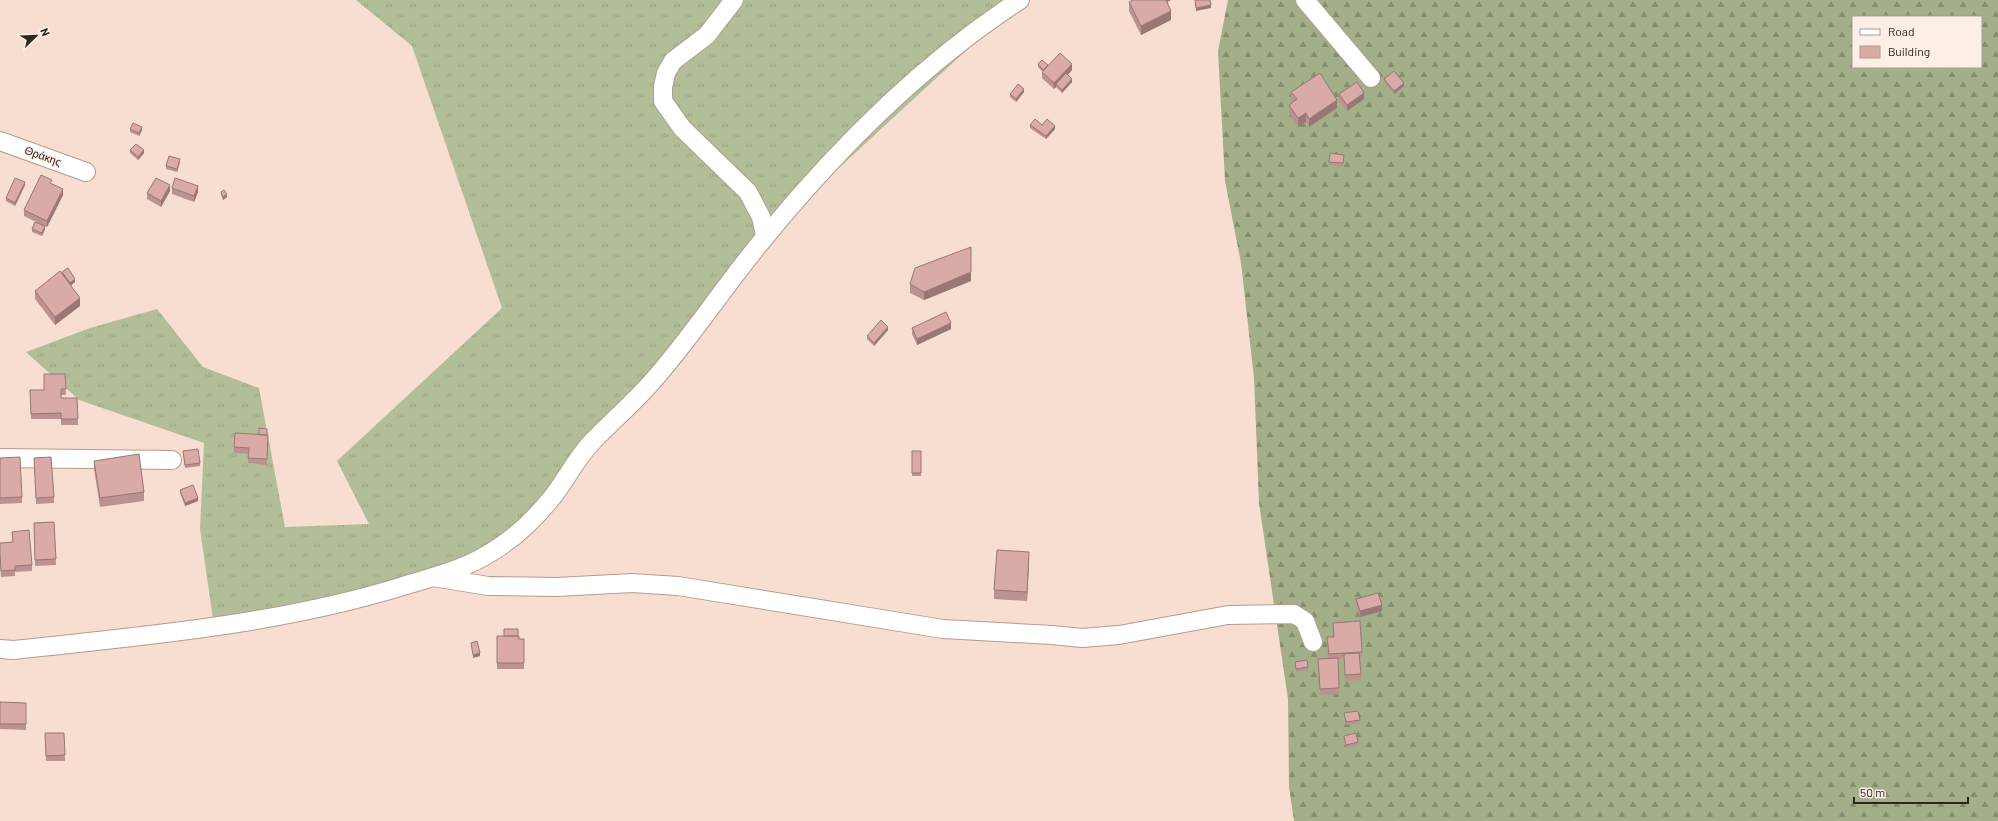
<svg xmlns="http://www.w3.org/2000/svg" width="1998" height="821" font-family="Barlow,sans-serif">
	<defs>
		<pattern id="grass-tufts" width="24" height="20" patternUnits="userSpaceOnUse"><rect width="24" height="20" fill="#b2be98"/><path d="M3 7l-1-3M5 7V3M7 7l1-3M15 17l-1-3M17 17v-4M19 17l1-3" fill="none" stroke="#99a383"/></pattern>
		<pattern id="forest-firs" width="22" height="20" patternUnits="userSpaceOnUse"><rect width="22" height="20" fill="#a2af88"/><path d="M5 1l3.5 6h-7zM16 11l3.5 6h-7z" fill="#848e6f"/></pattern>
	</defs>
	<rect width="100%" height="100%" fill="#f8ded1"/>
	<!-- grass -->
	<path fill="url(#grass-tufts)" d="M356,0H1021L765,236L550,500L482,558L214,626L200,529L204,443L79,400L26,352L90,328L157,309L203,367L259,388L285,527L369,524L337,461L502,308L412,46Z"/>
	<!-- forest -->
	<path fill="url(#forest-firs)" fill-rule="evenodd" d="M1228,0H1998V821H1294L1289,787L1288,699L1259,503L1254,378L1241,263L1225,181L1218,51ZM1853,17H1981V67H1853Z"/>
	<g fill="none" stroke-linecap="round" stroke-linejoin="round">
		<defs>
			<path id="minor" d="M734,0L707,35L673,61L666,73L663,87V101L682,128L748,192L761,217L765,236
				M1305,0L1371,78
				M0,141L86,172
				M0,458L172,460
				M433,577L488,586L557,587L632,583L678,586L943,629L1052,635L1082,638L1119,635L1228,615L1294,614L1305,621L1313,642
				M0,649L14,650C143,636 275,625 400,587C426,579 461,570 483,557C509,543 532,522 550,500C565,482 575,460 591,443C613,420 637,400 657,376C696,331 728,281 766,236C839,147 923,63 1020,0"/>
		</defs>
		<!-- minor casing -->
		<use href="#minor" stroke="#b49c8f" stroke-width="20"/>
		<!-- minor -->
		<use href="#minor" stroke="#fff" stroke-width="18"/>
	</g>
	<!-- wall -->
	<path fill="#bb928f" d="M1133,0H1171L1167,2L1171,20L1141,35L1129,11V2Z
		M1038,64L1072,70L1068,75L1072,82L1062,93L1056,87L1054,89L1042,78V71L1038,67Z
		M1384,79L1404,86L1394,94L1384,82Z
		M1024,92L1016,102L1010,97V94Z
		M1291,92L1337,108L1309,127L1306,122L1298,127L1289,113V105L1292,102L1291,101Z
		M1339,94L1364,99L1347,111L1339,100Z
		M1030,125H1042L1055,129L1046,139L1030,128Z
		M130,129L142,130L139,136L130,132Z
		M130,150L144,153L138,160L130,153Z
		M1344,158L1343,166L1329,165V162Z
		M180,162L177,172L166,169V166Z
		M52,184L63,195L47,227L45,226V229L42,236L32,232V229L40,224L24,216V210Z
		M25,185L15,206L6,201V198Z
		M172,188L198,192L194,202L172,194Z
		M170,191L161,207L147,199V193Z
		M221,192L227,197L223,200L221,195Z
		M62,272L75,282L71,285L80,306L55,325L35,299V291L62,273Z
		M971,281L924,300L910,293V284Z
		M912,328L951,329L917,345L912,334Z
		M888,330L874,346L867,339V336Z
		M65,374L66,395H61V398H77L78,425H61V419H31L30,390H44Z
		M267,435L268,441L267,465L248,463V454L234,453V447Z
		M183,451L200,463V466L185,468Z
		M912,451H921V476H912Z
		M0,458L22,497V503L0,504Z
		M34,458L54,497V503L36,504Z
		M94,461L144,492V501L100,507L94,469Z
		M180,490L198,501L185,506L180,493Z
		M54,522L56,565L35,566L34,523Z
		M12,532L32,565V571L15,572V576L1,577L0,560V543L13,542Z
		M1029,560L1027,601L994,599V590Z
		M1356,599L1382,611L1360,617L1356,605Z
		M1333,623L1362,652V658H1360L1361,680L1345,681L1344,659H1338L1339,694L1320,695L1318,659L1328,658L1327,637H1333Z
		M497,636H518L519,639H524V669H497Z
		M1295,662L1308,667V670L1296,672Z
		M0,702L26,703V730L0,729Z
		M1344,713L1360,720V723L1346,725Z
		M45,733H64L65,761H46Z
		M1344,736L1358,742V745L1346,748Z"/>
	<!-- shaded-wall -->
	<path fill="#987774" d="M1165,0H1171L1163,4Z
		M1211,5V8L1196,11V8Z
		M1171,11V20L1141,35V26Z
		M1072,64V70L1057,86L1056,84V87L1054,89V83Z
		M1072,79V82L1062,93V90Z
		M1404,83V86L1394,94V91Z
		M1024,89V92L1016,102V99Z
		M1364,93V99L1347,111V105Z
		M1337,100V108L1309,127V119Z
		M1306,113V122L1298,127V118Z
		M1055,126V129L1046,139V136Z
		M142,127V130L139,136V133Z
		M144,150V153L138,160V157Z
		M180,159V162L177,172V169Z
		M25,182V185L15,206V203Z
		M170,185V191L161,207V201Z
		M198,186V192L194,202V196Z
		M63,189V195L47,227V221Z
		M227,194V197L223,200V197Z
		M45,226V229L42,236V233Z
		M971,247V281L924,300V292Z
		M75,279V282L70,286V283Z
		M80,298V306L55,325V317Z
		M951,323V329L917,345V339Z
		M888,327V330L874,346V343Z
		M198,498V501L185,506V503Z
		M1029,552V560L1027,601V592Z
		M1382,605V611L1360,617V611Z
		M480,653V656L473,658V655Z"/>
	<!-- building -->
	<path fill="#d9aaa6" stroke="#987774" d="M1133,0H1166L1171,11L1141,26L1129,2Z
		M1195,0H1210L1211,5L1196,8Z
		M1060,53L1072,64L1054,83L1042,72Z
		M1042,60L1048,65L1043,70L1038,64Z
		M1394,71L1404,83L1394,91L1384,79Z
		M1066,73L1072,79L1062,90L1056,84Z
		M1320,73L1337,100L1309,119L1306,113L1298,118L1289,105L1297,99L1291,92Z
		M1357,82L1364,93L1347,105L1339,94Z
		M1018,84L1024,89L1016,99L1010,94Z
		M1035,119L1042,125L1047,119L1055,126L1046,136L1030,125Z
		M133,123L142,127L139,133L130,129Z
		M136,144L144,150L138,157L130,150Z
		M1330,153L1344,155L1343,163L1329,162Z
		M169,156L180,159L177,169L166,166Z
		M41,175L52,180L50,183L63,189L47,221L24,210Z
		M15,178L25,182L15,203L6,198Z
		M156,178L170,185L161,201L147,193Z
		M175,178L198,186L194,196L172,188Z
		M224,190L227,194L223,197L221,192Z
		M35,222L45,226L42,233L32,229Z
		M971,247V272L924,292L910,284L915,268Z
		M68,268L75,279L70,283L62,272Z
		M60,271L80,298L55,317L35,291Z
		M946,312L951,323L917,339L912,328Z
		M881,320L888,327L874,343L867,336Z
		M44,374H65L66,389H61V398H77L78,419H61V413L31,414L30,390H44Z
		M259,428L267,429V435H259Z
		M235,433L268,435L267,459L248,458L249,448L234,447Z
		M198,449L200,463L185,465L183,451Z
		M912,451H921V473H912Z
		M139,454L144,492L100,498L94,461Z
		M20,457L22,497L0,498V458Z
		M51,457L54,497L36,498L34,458Z
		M193,485L198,498L185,503L180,490Z
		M54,522L56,559L35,560L34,523Z
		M29,530L32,565L15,566V570L1,571L0,554V543L13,542L12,532Z
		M997,550L1029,552L1027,592L994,590Z
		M1378,593L1382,605L1360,611L1356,599Z
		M1360,621L1362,652L1329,654L1327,637H1334L1333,623Z
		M504,629H518V636H504Z
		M497,636H519V639H524V663H497Z
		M477,641L480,653L473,655L471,643Z
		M1359,653L1361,674L1345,675L1344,654Z
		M1338,658L1339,688L1320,689L1318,659Z
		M1307,660L1308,667L1296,669L1295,662Z
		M0,702L26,703V724H0Z
		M1358,711L1360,720L1346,722L1344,713Z
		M45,733H64L65,755L46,756Z
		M1356,733L1358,742L1346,745L1344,736Z"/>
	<g text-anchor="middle" stroke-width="3" stroke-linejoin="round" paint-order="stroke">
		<!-- street labels -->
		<g font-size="11" fill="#2e2520" stroke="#fdeee6">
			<text transform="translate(43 156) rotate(20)" y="4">Θράκης</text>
		</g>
	</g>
	<!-- legend -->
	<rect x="1852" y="16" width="130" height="52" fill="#fdeee6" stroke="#aa9e97"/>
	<rect x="1860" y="29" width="20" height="6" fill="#ffffff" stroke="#aa9e97"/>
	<text x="1888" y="36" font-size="12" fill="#2e2520">Road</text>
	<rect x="1860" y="46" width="20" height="12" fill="#d9aaa6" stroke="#aa9e97"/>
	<text x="1888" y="56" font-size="12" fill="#2e2520">Building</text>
	<!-- north arrow -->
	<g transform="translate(36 36) rotate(67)" stroke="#fdeee6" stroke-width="3" paint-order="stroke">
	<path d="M0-3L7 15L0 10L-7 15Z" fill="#2e2520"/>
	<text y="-6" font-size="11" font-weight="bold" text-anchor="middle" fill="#2e2520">N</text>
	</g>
	<!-- scale -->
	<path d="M1854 797v6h114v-6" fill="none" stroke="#2e2520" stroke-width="2"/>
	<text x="1860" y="797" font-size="12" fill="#2e2520" stroke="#fdeee6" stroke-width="3" paint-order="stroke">50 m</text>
</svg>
